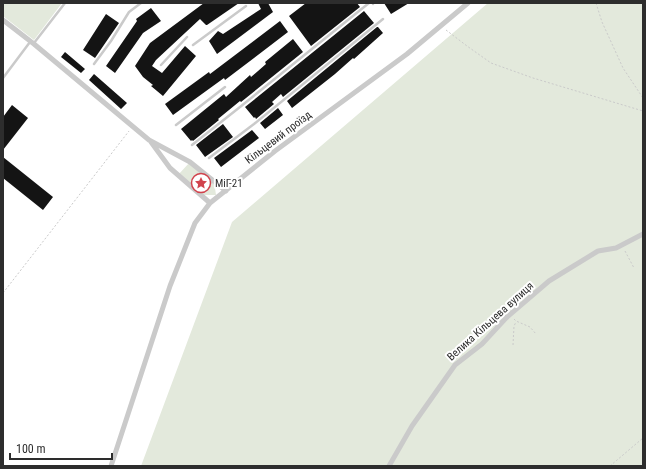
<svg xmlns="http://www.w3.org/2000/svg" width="646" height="469" font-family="'Roboto Condensed',sans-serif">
	<rect width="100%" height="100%" fill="#fff"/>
	<!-- green -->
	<path fill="#e3e9dc" d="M3,3H62L34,40L3,16Z
		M488,3H643V466H141L232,222Z
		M190,162L214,181L216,195H201L178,175Z"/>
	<!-- building -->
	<path fill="#141414" d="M204,3H239L207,25H206L200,19L156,60L152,66L162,73L185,46L196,56L163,96L151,86L153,85L143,77L135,66L150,43Z
		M258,3H268L273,12L217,54L209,41L218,31L223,34L261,9Z
		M306,3H357L360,7L311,46L289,16Z
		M384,3H409L391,14Z
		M151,8L161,21L143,33L115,73L106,66L137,21L136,19Z
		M364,11L374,23L283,97L281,94L272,102L274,104L256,119L255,117L254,118L245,107Z
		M106,14L119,23L95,58L83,50Z
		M280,21L288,32L225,80L224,78L173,115L165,104L209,72L210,74Z
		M377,27H378L383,33L354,59L353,58L335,74L292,108L287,101Z
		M293,39L303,52L241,102L240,101L218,119L219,120L193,141L192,140L191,141L181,129L224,94L226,97L250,75L251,77L266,64L265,62Z
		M65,52L85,69L81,73L61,57Z
		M94,74L127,103L121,109L89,80Z
		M12,105L28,118L3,150V117Z
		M278,108L283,115L265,129L260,123Z
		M223,124L233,137L205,157L196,145Z
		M252,130L259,138L221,167L214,158Z
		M3,157L53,197L43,210L3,178Z"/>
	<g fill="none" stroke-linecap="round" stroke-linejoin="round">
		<!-- path -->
		<path stroke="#cacaca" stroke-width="1" stroke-dasharray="2 2" stroke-linecap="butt" d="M596,3L602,22L623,68L643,98
			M446,30L467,46L491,63L533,78L643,111
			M625,251L634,268
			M3,293L129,131
			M514,319L516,321L530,327L536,334
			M513,345L514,326L516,322
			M610,466L643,438"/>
		<!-- lane -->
		<path stroke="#cacaca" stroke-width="2.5" d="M373,4V3
			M34,43L65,3
			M193,45L246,6
			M94,64L111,41L129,12L141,3
			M161,65L187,37
			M3,78L30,42
			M176,125L225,87
			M192,145L240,107L369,3
			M209,158L254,124L383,19"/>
		<!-- street -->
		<path stroke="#cacaca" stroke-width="5" d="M3,20L34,44L149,140L190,162L226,191
			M151,142L170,168L210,203
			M111,466L170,286L195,223L210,203L275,151L407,54L468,3
			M389,466L412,426L455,365L482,344L506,318L549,281L598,251L616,248L643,234"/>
	</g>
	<!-- icons -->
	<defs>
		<symbol id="sight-ring" viewBox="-11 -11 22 22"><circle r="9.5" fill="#fff" stroke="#d1434d" stroke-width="1.5"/><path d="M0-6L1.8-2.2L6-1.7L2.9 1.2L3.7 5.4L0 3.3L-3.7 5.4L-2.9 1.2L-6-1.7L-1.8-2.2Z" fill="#d1434d"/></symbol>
	</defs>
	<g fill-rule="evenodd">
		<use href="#sight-ring" x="190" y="172" width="22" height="22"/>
	</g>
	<g text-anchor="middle" stroke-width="4" stroke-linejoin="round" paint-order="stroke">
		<!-- street labels -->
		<g font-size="11" fill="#2d2d2d" stroke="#fff">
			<text transform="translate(278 137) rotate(-37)" y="4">Кільцевий проїзд</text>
			<text transform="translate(490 321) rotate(-42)" y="4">Велика Кільцева вулиця</text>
		</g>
		<!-- poi labels -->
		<g font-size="11" fill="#2d2d2d" stroke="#fff" text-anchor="start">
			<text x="215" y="187">МіГ-21</text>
		</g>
	</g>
	<!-- border -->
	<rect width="646" height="469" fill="none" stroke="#2d2d2d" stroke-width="8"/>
	<!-- scale -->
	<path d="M10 453v6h102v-6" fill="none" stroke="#2d2d2d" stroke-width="2"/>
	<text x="16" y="453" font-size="12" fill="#2d2d2d" stroke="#ffffff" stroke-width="3" paint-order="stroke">100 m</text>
</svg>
